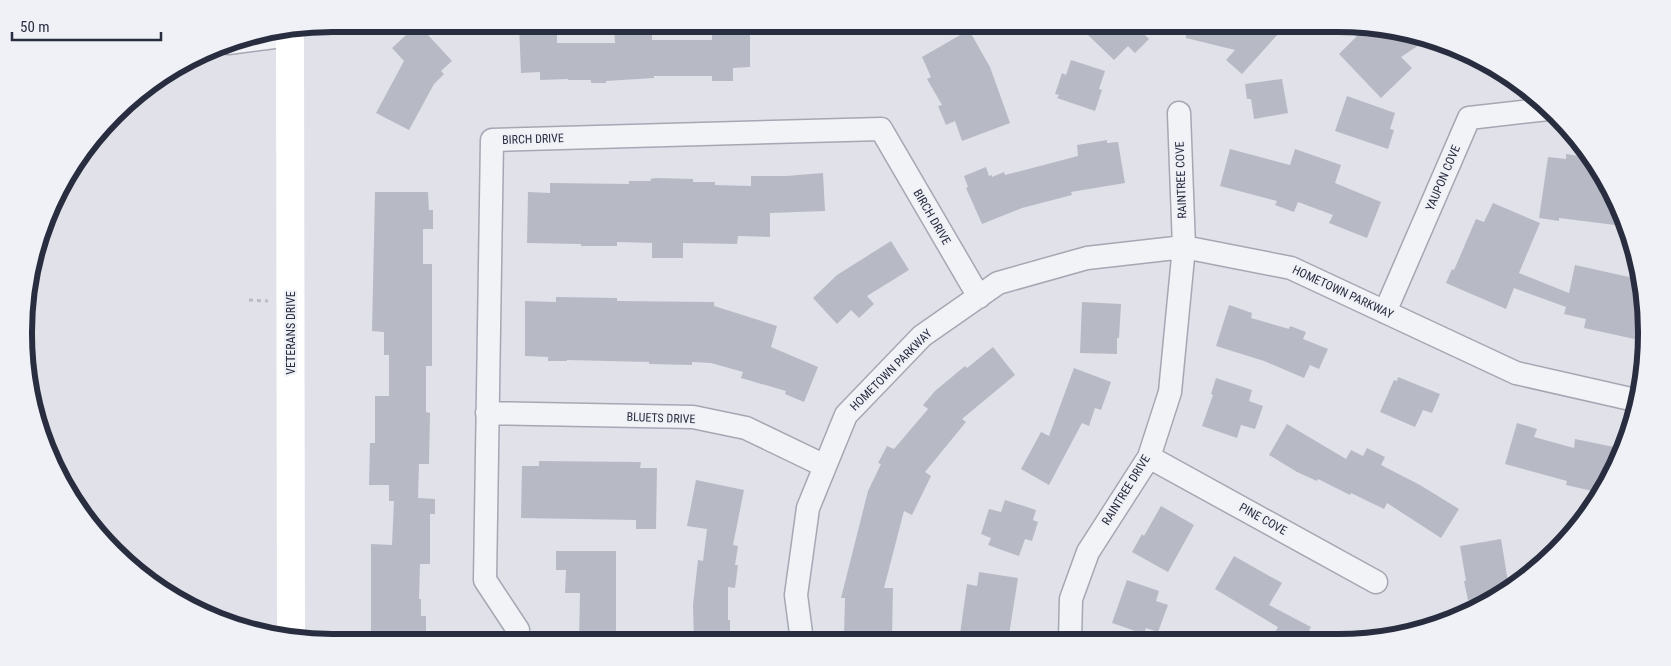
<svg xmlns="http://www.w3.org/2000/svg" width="1671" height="666" font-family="'Roboto Condensed',sans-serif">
	<rect width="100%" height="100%" fill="#e0e1e9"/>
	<!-- building -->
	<path fill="#b7bac5" d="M418,24L452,61L441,71L444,74L434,84L409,130L376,113L404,61L392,48Z
		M519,24L557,25V43H615L614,24H652V40H712V28L750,27V67L733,68V81H712V76H654V78L606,81V83H591V80H568V79L540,80V72L521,73Z
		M1099,24H1134L1149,39L1135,53L1128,46L1114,60L1088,35Z
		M1186,24H1287L1242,74L1226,60L1235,50L1186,38Z
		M1365,28L1428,39L1401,57L1412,68L1381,98L1339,54Z
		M969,30L990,67L1010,123L962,141L955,121L946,125L938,106L942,105L927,79L931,77L922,57Z
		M1071,60L1105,71L1099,89L1102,90L1095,111L1057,98L1059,95L1055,94L1062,73L1066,75Z
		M1282,79L1288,113L1254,119L1251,99H1247L1245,84Z
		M1347,96L1395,113L1390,129L1394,130L1388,149L1335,131Z
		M1107,140V143L1118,142L1125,183L1071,192L1072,195L1022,208L982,224L966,188L968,187L964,176L986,167L989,176L992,175V177L1004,172L1005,175L1078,156L1077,145Z
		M1230,149L1290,165L1295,149L1341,165L1335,183L1381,202L1367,238L1329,223L1333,215L1298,202L1294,212L1275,205L1277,201L1220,186Z
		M1566,154L1586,157L1615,196L1623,226L1559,218V221L1539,218L1548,157L1566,159Z
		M823,173L825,211L770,213V237L738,236L737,244L683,243V258H652V243L617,242V246H581V244L527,243L528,192L550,193V183L629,184V181H651L650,179L656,178L693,179V182H715V185L751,186V176H786Z
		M375,192H428L429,210H433V229H423V264H432V366H426V412L430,413L429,464H419L418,498L435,499V514H430V564H420L419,599H421V616H426V636H371V544L392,545L394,501H389V485H369L370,443H375V396H389V355H384V332L372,331Z
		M1493,203L1540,223L1519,273L1569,293L1575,265L1638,279L1647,312L1644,332L1641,331L1639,340L1584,328L1586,319L1564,314L1566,307L1514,288L1506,309L1446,283L1452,269L1454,270L1476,219L1484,222Z
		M891,241L909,270L867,296L874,304L859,318L851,310L837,324L813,298L837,275Z
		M556,297L617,298V301L714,302V306L777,326L771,347L818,367L804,402L785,394L786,391L741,378L743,372L711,363L692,362V365L649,364V362L567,360V361H548V357L525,356V301L556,302Z
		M1082,302L1121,304L1119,338H1117V354L1080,353Z
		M1229,305L1252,313L1251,318L1289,329L1290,326L1306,332L1303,339L1328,349L1319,369L1310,365L1304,378L1264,361L1216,346Z
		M993,347L1015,375L962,419L966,422L925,472L931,476L912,515L904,511L884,588H893L892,636H844L845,598H841L868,491L881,464L878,463L887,446L894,449L928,409L923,405L935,391L965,366L967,368Z
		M1074,368L1111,382L1101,410L1095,408L1089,426L1082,423L1049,485L1021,469L1041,432L1049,436Z
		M1398,377L1440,394L1432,413L1423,410L1415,427L1380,412L1394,380L1397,381Z
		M1216,378L1252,390L1249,401L1263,406L1255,429L1241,425L1237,438L1202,426L1213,395L1211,394Z
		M1517,423L1537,429L1534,437L1574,448L1575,439L1614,447L1607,481L1601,493L1566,485L1567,481L1505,464Z
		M1287,424L1346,459L1351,450L1363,456L1367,448L1385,457L1381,465L1420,485L1459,509L1441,538L1387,503L1384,509L1351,493L1350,495L1318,479L1317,481L1297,472L1269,455Z
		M539,461L641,462L640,468H657L656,529H636V520L521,518L522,466H539Z
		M696,480L744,490L733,545L738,546L735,565H738L735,588L728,587V620H730V640L694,641L693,605L698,560L703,561L707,529L687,526Z
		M1005,500L1036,510L1033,520L1038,522L1032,541L1025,539L1019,556L988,545L991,538L981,534L989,509L1001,512Z
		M1161,506L1194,525L1168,572L1132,552L1142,534L1144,536Z
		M1501,539L1509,588L1497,596L1468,600L1464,581H1466L1460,546Z
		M556,551H616V642H579L580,593H565L566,570H556Z
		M1234,556L1282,583L1269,605L1311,627L1304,640H1271L1278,627L1215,589Z
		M979,572L1018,578L1008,641H959L967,584L977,586Z
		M1127,580L1159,591L1156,601L1168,605L1158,632L1146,628L1144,634L1112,623Z"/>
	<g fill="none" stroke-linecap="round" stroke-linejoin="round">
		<defs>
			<path id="minor" d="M228,43L290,35
				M1385,312L1469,118L1548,109
				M487,413L693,417L746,428L825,466
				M1149,457L1376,582
				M518,630L485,580L492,140L881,129L979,297
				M1070,640L1071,599L1088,552L1149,457L1170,392L1184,247L1179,113
				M802,641L796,595L808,508L846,415L922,336L998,283L1087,258L1184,247L1291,268L1516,373L1635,400"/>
		</defs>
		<!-- minor casing -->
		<use href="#minor" stroke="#a5a7b3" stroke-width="25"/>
		<!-- path -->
		<path stroke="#babcc4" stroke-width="3" stroke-dasharray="4 4" stroke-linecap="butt" d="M249,300L268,301"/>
		<!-- minor -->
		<use href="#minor" stroke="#f2f3f7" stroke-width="22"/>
		<!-- secondary -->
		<path stroke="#fff" stroke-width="28" d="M290,31L291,635"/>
	</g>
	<g text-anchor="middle" stroke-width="4.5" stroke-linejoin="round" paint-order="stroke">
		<!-- street labels -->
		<g font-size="12" fill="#292d40" stroke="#eff1f6">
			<text transform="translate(533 139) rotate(-2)" y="4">BIRCH DRIVE</text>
			<text transform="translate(1443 178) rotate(-67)" y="4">YAUPON COVE</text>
			<text transform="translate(1181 180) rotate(-92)" y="4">RAINTREE COVE</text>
			<text transform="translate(932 217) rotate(60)" y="4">BIRCH DRIVE</text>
			<text transform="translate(1343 292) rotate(25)" y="4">HOMETOWN PARKWAY</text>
			<text transform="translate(291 333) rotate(-90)" y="4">VETERANS DRIVE</text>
			<text transform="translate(891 370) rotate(-45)" y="4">HOMETOWN PARKWAY</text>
			<text transform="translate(661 418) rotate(2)" y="4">BLUETS DRIVE</text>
			<text transform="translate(1126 490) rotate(-58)" y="4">RAINTREE DRIVE</text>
			<text transform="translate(1263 519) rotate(29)" y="4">PINE COVE</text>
		</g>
	</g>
	<!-- crop -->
	<path d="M0 0H1671V666H0ZM332 32H1338A300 300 0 0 1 1638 332V334A300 300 0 0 1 1338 634H332A300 300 0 0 1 32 334V332A300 300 0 0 1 332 32Z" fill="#eff1f6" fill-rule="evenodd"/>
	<path fill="none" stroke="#292d40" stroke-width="6" d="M332 32H1338A300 300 0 0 1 1638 332V334A300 300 0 0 1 1338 634H332A300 300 0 0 1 32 334V332A300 300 0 0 1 332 32Z"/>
	<!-- scale -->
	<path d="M12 32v8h149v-8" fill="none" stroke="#292d40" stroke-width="2.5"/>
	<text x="20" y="32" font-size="15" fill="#292d40" stroke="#eff1f6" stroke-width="4" paint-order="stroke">50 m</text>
</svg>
